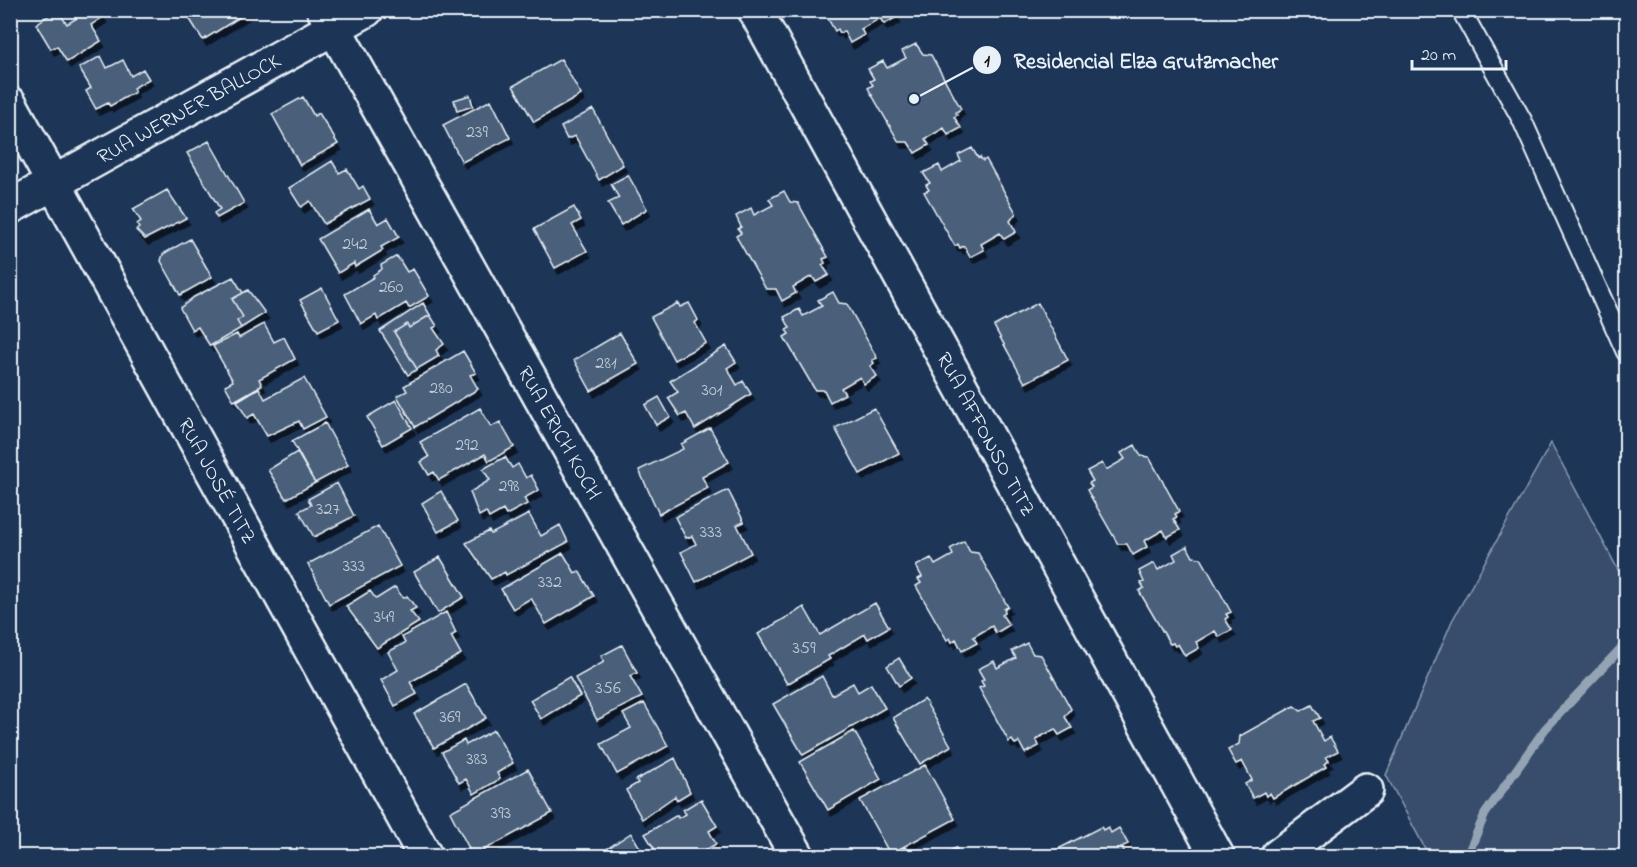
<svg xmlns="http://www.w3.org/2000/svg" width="1637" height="867" font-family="'Indie Flower',sans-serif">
	<defs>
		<filter id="shadow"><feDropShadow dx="3.5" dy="6" stdDeviation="0" flood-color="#0009"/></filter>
	</defs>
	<rect width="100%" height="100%" fill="#1d3557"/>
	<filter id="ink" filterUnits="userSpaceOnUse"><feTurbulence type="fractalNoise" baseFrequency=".0167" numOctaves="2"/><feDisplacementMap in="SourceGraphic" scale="12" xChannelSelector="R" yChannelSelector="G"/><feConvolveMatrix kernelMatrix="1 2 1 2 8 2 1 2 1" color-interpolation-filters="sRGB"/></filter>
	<g filter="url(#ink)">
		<!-- green -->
		<path fill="#374d6c" stroke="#909fb2" stroke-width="1.5" d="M1551,443L1626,585V856H1429L1386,775L1452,621Z"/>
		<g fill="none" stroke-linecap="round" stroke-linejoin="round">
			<!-- stream -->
			<path stroke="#95a4b5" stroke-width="9" d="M1467,856L1485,814L1545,729L1626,643"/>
		</g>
		<!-- building -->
		<path fill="#495e7a" stroke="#e8f1f8" stroke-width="1.5" filter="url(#shadow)" d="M57,10L67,24L77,18L71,10H99L103,17L91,25L101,41L67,62L57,46L51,49L36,24Z
			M184,10H251L203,40Z
			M823,10H893L897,17L884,24L880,18L861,29L864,35L850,43L844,31L840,33L838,29L835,31Z
			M916,44L923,54L931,55L961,109L956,112L957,115L954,117L961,128L948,135L944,128L925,139L929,145L915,153L908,142H899L868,88L873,85L870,81L874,79L868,69L883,61L887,68L906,58L902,51Z
			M101,56L107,68L123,60L131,76L143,69L149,79L133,88L135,92L110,106L108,103L96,109L86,91L91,88L79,68Z
			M561,59L581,95L534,122L513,86Z
			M470,95L473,106L457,111L454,100Z
			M303,97L314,116L319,113L338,144L300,165L272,114Z
			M491,100L510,138L462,162L443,125Z
			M593,109L623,165L599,180L575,136L567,139L561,127Z
			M209,141L244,203L217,218L214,213L220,209L187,153Z
			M972,148L978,158L980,157L983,161L986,159L1016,213L1010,221L1016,232L1004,239L1000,233L981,244L984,250L970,257L964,246L960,248L958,244L955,246L924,192L929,190L926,185L930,183L923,173L939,165L942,172L961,161L958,155Z
			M332,161L339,173L347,169L359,189L363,186L370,199L324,224L310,201L301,207L289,188Z
			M628,175L647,209L621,225L608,203L619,198L611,184Z
			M167,190L186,218L145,239L136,230L139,228L137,224L141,221L133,209Z
			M784,191L790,202L798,203L828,257L823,259L825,263L822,265L829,275L816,282L812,276L793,287L796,293L782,301L776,289H766L736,236L741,233L738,229L741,227L736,216L751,208L754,215L773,205L769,199Z
			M574,207L581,220L572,225L587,251L555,268L534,229Z
			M369,209L378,224L388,218L399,237L381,247L383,250L355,267L354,263L338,273L318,239Z
			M190,239L212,277L180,295L161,261L163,254Z
			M397,256L407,272L413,269L429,296L409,308L406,303L378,320L376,315L361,324L345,294L374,277L373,275L382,269L381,265Z
			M233,277L243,293L232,299L243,317L237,321L241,328L210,346L198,327L192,330L180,308L194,297Z
			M322,288L339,320L318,331L300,300Z
			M248,290L265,313L241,328L237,321L243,317L232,299Z
			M833,292L839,303L847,304L877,358L872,360L874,363L870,366L877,376L864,384L860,377L841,388L845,394L830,402L824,390H815L784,337L789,334L786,330L790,328L784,317L799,309L803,316L822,306L818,300Z
			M423,303L430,315L409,328L407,324L394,332L417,369L408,375L380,331Z
			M678,303L680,307L689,303L698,320L695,323L706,343L674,360L651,317Z
			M1038,303L1068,360L1025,383L994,326Z
			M430,315L437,326L433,328L444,344L436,350L439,356L417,369L394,332L407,324L409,328Z
			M264,324L274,342L284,337L295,359L259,379L262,385L234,401L225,385L233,381L213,346L237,334L239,338Z
			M620,333L638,364L591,391L574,360Z
			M726,346L736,362L727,368L737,385L743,381L751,394L695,429L686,413L680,416L668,398L678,392L670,381Z
			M463,351L476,373L470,375L478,389L415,427L397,396L407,391L404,386Z
			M304,378L326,417L303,429L299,421L267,436L254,414L247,418L237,401L259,388L265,399Z
			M659,397L670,417L656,425L645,405Z
			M396,400L412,428L383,445L367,417Z
			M480,408L491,427L500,422L514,447L489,461L485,454L439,480L434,472L429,475L421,462L429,457L420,442Z
			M874,408L899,453L860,474L835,428Z
			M325,423L348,465L315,483L292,441Z
			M710,428L729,462L702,477L708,488L659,514L639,470L683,449L681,444Z
			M1135,445L1141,456L1149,457L1179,511L1175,514L1177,517L1173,519L1180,530L1167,537L1163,530L1144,541L1147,547L1133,555L1127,544H1118L1087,490L1092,487L1089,483L1093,481L1087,471L1102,463L1106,470L1125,459L1121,453Z
			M297,452L315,483L286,499L268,470Z
			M505,457L512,468L518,464L526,478L531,475L539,490L524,498L527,504L506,515L503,510L489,518L486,512L479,516L470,492L490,480L483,469Z
			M337,483L354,516L314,537L299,511L311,505L308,499Z
			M728,490L744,522L737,525L751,553L696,582L681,552L696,544L692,536L686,538L675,517Z
			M441,491L458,521L438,532L422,503Z
			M529,514L541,536L560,525L568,542L506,575L505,572L491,579L466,543L489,531L491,534Z
			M378,526L400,566L329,604L308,564Z
			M964,541L970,552L978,553L1008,607L1004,609L1005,613L1002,615L1009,625L996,633L992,626L973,637L977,643L962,651L956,639L952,642L950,638L947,640L916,586L921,583L918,579L922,577L916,566L931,558L935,565L953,555L950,549Z
			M1187,546L1193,557L1201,558L1231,612L1226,614L1228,617L1225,619L1232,630L1219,637L1215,631L1196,642L1199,648L1185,656L1178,644L1175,646L1173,643L1170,644L1139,591L1144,588L1141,583L1144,582L1139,571L1154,563L1158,570L1176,560L1173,554Z
			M563,553L575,573L579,571L594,596L546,624L531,598L513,609L501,589Z
			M440,557L464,597L438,613L414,572Z
			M395,587L403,598L407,596L416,608L410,611L419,622L377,648L346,606L370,591L376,599Z
			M875,603L889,627L868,639L865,634L828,656L830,659L787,684L758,634L804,607L820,635Z
			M446,612L456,633L451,636L461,654L410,682L417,694L395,706L381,680L398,670L388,652L405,643L402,637Z
			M1027,643L1033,654L1041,655L1071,709L1065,717L1072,728L1059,735L1055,729L1036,739L1039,746L1025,753L1019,742L1015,744L1012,740L1009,742L979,688L984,686L981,681L984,679L978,669L994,661L997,668L1016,658L1012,651Z
			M622,645L637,673L630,676L642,697L597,720L575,678L604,662L601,656Z
			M899,658L911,678L899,686L887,666Z
			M822,676L832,695L853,683L858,692L871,684L885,708L803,755L773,704Z
			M569,677L580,696L541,719L530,700Z
			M466,684L486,718L434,748L414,714Z
			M924,699L951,746L920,764L893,718Z
			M644,703L668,746L617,774L601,744L631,728L623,714Z
			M1312,705L1320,718L1313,721L1324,741L1330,737L1338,751L1326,757L1329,761L1324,764L1326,767L1273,798L1270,793L1266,796L1264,792L1253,798L1245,784L1252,780L1242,761L1236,764L1228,750L1239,744L1240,736L1294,706L1301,711Z
			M494,730L513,763L497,773L500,779L474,794L466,779L459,783L442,752L464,740L466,745Z
			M854,731L881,779L828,810L800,762Z
			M675,758L690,792L677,800L675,796L642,819L626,790L638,783L636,780Z
			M925,765L955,819L890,854L860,800Z
			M528,769L552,813L473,856L450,812Z
			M701,799L717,826L709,831L716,844L704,851L705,856H659L645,834L677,815L678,818L686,814L683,810Z
			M1101,827L1103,830L1108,827L1111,833L1119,828L1128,844L1121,847L1127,856H1053L1056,855L1054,851Z
			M631,833L643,853L647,852L650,856H612L607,849Z
			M905,847L910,856H888Z
			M956,848L961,856H940Z"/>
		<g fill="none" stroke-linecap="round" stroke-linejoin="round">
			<defs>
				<path id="lane" d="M1461,10L1522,120L1626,352"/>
				<g id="street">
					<path id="s1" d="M324,10L797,856"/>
					<path id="s2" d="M755,10L1217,856"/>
					<path id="s3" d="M10,104L425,856"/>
					<path id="s4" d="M10,207L366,10"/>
					<path d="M1278,856L1366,790"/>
				</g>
			</defs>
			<!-- lane casing -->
			<use href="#lane" stroke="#e8f1f8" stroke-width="22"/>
			<!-- street casing -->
			<use href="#street" stroke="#e8f1f8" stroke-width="38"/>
			<!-- lane -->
			<use href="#lane" stroke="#1d3557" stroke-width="18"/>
			<!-- street -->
			<use href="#street" stroke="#1d3557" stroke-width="33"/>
		</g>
	</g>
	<g text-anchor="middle" stroke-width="5" stroke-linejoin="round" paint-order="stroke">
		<!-- number labels -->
		<g font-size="18" fill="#c0ccd8">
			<text x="477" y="137">239</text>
			<text x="355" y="249">242</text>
			<text x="391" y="292">260</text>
			<text x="606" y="368">281</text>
			<text x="441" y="393">280</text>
			<text x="712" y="395">301</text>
			<text x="467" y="450">292</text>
			<text x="509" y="491">298</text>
			<text x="328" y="514">327</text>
			<text x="711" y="537">333</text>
			<text x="354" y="571">333</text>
			<text x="550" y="587">332</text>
			<text x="384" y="622">349</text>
			<text x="804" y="653">359</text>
			<text x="608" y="693">356</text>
			<text x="450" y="722">369</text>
			<text x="477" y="764">383</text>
			<text x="501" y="818">393</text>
		</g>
		<!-- street labels -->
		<g font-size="21" fill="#e8f1f8" stroke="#1d3557">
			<text dy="7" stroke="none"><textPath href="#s4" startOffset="204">RUA WERNER BALLOCK</textPath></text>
			<text dy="7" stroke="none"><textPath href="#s1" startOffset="484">RUA ERICH KOCH</textPath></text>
			<text dy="7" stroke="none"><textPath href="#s2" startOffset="483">RUA AFFONSO TITZ</textPath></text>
			<text dy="7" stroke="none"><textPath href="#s3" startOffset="430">RUA JOSÉ TITZ</textPath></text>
		</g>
	</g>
	<!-- callouts -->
	<path fill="none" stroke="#e8f1f8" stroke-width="2" d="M914 99L987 60"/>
	<g fill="#e8f1f8" stroke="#1d3557" stroke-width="2">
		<circle cx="914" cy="99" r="6"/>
		<circle cx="987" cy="60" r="15"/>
	</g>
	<g font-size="18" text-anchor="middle" font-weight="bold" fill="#111">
		<text x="987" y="66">1</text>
	</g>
	<g font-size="22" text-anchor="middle" font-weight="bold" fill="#e8f1f8" stroke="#1d3557" stroke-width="5" stroke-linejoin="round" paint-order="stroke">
		<text x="1146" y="68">Residencial Elza Grutzmacher</text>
	</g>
	<!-- margin -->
	<rect width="1637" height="867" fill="none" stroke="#1d3557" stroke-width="36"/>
	<rect x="18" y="18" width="1601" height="831" fill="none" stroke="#e8f1f8" stroke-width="2" filter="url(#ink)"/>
	<!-- scale -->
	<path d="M1412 60v9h94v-9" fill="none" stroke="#e8f1f8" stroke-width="3"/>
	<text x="1421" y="60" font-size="18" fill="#e8f1f8" stroke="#1d3557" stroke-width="4.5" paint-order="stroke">20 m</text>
</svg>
